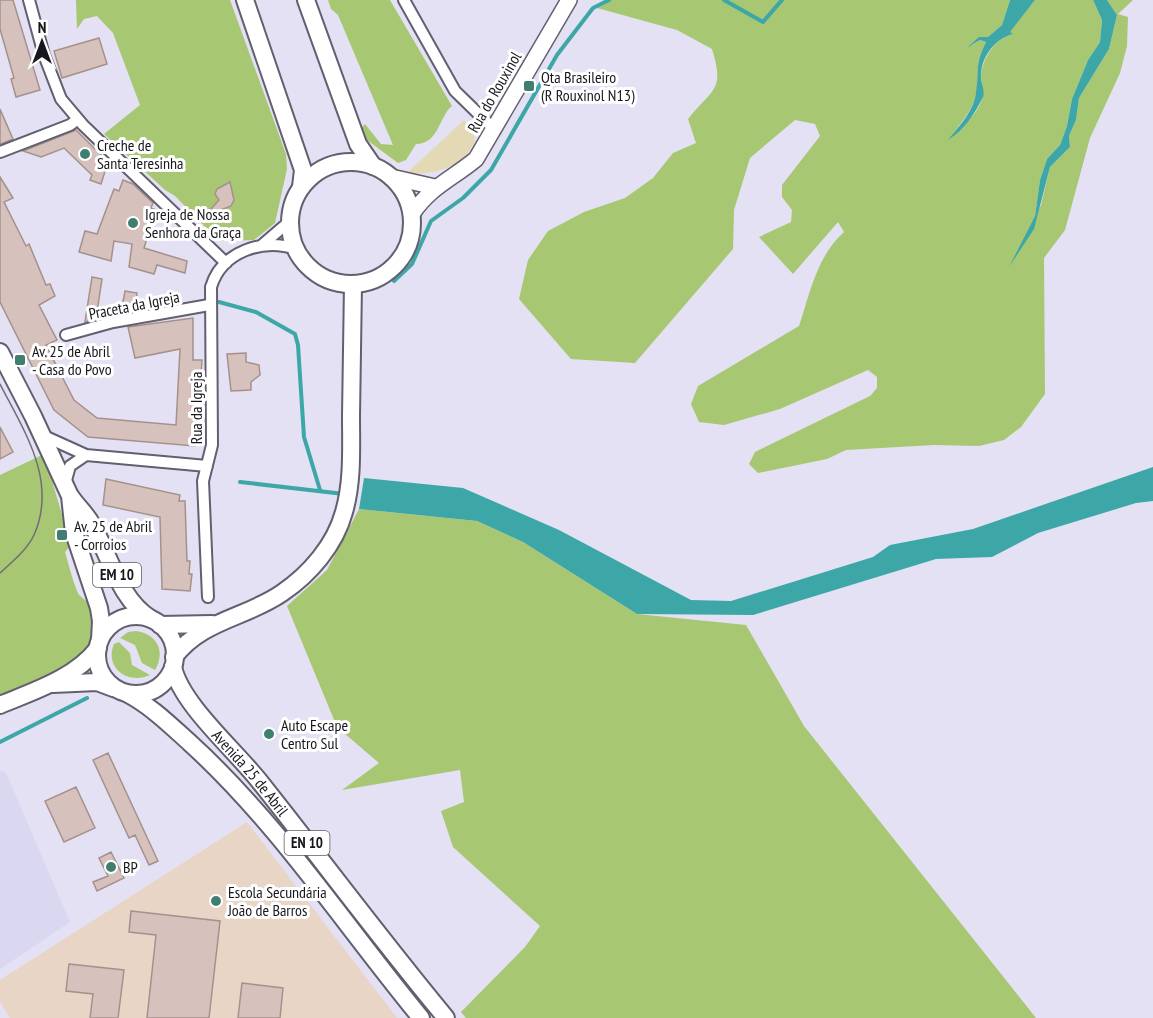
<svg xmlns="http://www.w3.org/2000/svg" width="1153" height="1018" font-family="'PT Sans Narrow',sans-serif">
	<rect width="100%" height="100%" fill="#e3e1f3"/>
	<!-- built -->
	<path fill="#dad7f1" d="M0,770L6,773L70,922L0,969Z"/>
	<!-- education -->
	<path fill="#e9d5c6" d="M247,822L397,1018H10L0,1002V980Z"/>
	<!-- green -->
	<path fill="#a8c773" d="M76,0H230L286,154L287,169L275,223L254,240L219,241L175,196L165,190L104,134L140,105L113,33L97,16L84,19L77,29Z
		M328,0H390L452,106C439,116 439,144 416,144L406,160L398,163L367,140L362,127L365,124L381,144L393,145L338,15L331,9Z
		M611,0H1010L1002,25L988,37L979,38L971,46L980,40L986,42C973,67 981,70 976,93C973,112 959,123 951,138C963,127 981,111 983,94C984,88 981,82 981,76C983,57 994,40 1012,34L1009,32L1035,0H1093L1102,20L1100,42L1088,60L1072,99L1067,126L1060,145L1047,159L1040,180L1035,216L1013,259L1041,205L1050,167L1070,147L1069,136L1076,120L1079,98L1109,49L1117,15L1107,0H1133L1118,14L1128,17L1127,46L1120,73L1090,138L1065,230L1044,258L1045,394L1021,427L1004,440L979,446L934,445L846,450L827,459L758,473L749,464L755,452L870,396L877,388V377L868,370L780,409L724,425L699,422L691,404L698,386L799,326C810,293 817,256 844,232L838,222L793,274L759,237L791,222L792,210L782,197V185L820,136L815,124L795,120L750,158L734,210L733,249L635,363L571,359L519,299L528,260L548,231L584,212L625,198L653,178L673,153L696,143L688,119C713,88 725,91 712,49L677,30L597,8Z
		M44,454L71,545L65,552C69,565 72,579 77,591C80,599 88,599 91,608C107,667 41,679 0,695V475Z
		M359,509L477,521L523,542L637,614L746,625L804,726L1036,1018H466L461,1012L525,947L540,926L453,847L441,811L464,802L460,770L342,790L379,763L337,727L287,606L327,570Z
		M136,631C157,634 166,651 155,670L142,663L135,645L120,638L128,632Z
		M119,642L130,653L132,665L150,675C128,685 104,668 114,644Z"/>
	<!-- sand -->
	<path fill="#e3dab5" d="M464,120L473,131L475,141C464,167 433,176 407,173Z"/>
	<!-- water -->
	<path fill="#3da7a7" d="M1010,0H1035L1010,32L1013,34C994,39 980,58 981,79C982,85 985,92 983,97C974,115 965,129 948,140C960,125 974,111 976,92C980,68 974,66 986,42L980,40L967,48L979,37H988L1002,25Z
		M1093,0H1107L1117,15L1109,49L1079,98L1076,120L1069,136L1070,147L1050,167L1034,229L1009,267L1035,216L1040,180L1047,159L1060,145L1067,126L1072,99L1088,60L1100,42L1102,20Z
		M1153,467V501L1136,503L1038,533L992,557L936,559L753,615L637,614L523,542L477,521L359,509L364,478L463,488L559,530L691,600L731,601L873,557L890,545L973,529Z"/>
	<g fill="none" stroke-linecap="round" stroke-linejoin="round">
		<!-- stream -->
		<path stroke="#3da7a7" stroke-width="4" d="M724,0L763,22L782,0
			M394,281L412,264L431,221L463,198L491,170L557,55L593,8L609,0
			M219,302L256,312L295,334L298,345L304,437L320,490
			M240,482L344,494
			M0,742L87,698"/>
	</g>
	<!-- building -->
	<path fill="#d6c1bc" stroke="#a5918c" stroke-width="1.5" d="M0,0H13L40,90L16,97L11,79L14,78L0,29Z
		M99,38L107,64L62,78L54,51Z
		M0,109L13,139L1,144L0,143Z
		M76,130L108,162L101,184L90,180L92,175L64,148L41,157L23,151Z
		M0,177L13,198L4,202L26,246L29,244L46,285L50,284L55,296L39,305L57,340L46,345L74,400L97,418L176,425L180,349L135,358L128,327L193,318V360H202L200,387H202L200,414H202L195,446L88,437L54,410L0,302Z
		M123,180L133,184L153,203L151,208L156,210L144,248L187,261L185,273L157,265L154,274L129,267L132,244L114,241L111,261L79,252L85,231L97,234L114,189L119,191Z
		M230,182L234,200L231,206L205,216L219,200L215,194L217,189Z
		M92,277L102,279L97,312L111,315L85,322Z
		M125,291L137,293L135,309L122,307Z
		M246,353V362L259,365L260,375L251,382V390L231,391L227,354Z
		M0,427L13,452L0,459Z
		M106,479L180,495L179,501H185L187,561H190L189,574H192L190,591L162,589L160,517L103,505Z
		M108,753L158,861L149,865L135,835L129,838L93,760Z
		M76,787L95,828L64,842L45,801Z
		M111,852L124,878L97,891L93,882L108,876L99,858Z
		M131,911L220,921L209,1018H147L156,935L129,932Z
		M69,964L124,970L118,1018H90L93,994L66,991Z
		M242,983L283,988L280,1018H238Z"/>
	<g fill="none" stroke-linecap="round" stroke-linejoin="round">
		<defs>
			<path id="minor" d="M29,0L44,55L61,99L83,125L226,263
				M404,0L455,91L495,130
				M0,152L70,125L78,119
				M262,245L290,221
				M66,335L113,322L209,305
				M44,436L86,455L207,466
				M65,484L70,466L86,455
				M208,597L203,481L212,445L211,287C222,251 263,238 296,249"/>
			<path id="secondary" d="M391,177L435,187
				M412,214C430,187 452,179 476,159L569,0"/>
			<g id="primary">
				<path d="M245,0L303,170L301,187"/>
				<path d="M306,0L358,144L373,166"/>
				<circle cx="351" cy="223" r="61"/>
				<path d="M0,352L33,416L70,496L74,533L99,608L101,621L100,640"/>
				<path d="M71,497C77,506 86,514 91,523C110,555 118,598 151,619"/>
				<circle cx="136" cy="655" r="39"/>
				<path d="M160,625L212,624"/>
				<path d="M174,657C202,620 246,618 282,593C310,574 335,545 344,512C353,481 351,447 351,416C352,372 352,328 353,284"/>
				<path id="s1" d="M173,667C181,704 235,750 260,782C322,860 382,941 446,1018"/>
				<path d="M53,684L97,682L113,688"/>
				<path d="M126,693C151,706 169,724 190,743C279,824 345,926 421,1018"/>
				<path d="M0,705C34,691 75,678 98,648"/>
			</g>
		</defs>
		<!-- minor casing -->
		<use href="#minor" stroke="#625f6f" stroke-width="14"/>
		<!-- secondary casing -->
		<use href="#secondary" stroke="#625f6f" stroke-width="18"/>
		<!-- primary casing -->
		<use href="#primary" stroke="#625f6f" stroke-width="20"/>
		<!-- minor -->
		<use href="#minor" stroke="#fff" stroke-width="10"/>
		<!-- secondary -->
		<use href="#secondary" stroke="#fff" stroke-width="15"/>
		<!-- primary -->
		<use href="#primary" stroke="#fff" stroke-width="16"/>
		<!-- tram -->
		<path stroke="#6f6d79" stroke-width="1.5" d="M0,384C24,431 58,481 34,535C27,550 12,562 0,573"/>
	</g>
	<!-- markers -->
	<g fill="#3f7f6f" stroke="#fff" stroke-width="2">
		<rect x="523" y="80" width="12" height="12" rx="3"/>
		<circle cx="85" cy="154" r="6"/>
		<circle cx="133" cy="223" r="6"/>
		<rect x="14" y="354" width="12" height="12" rx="3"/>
		<rect x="56" y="529" width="12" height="12" rx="3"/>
		<circle cx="269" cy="734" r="6"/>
		<circle cx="111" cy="867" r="6"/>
		<circle cx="216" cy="901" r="6"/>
	</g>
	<g text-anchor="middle" stroke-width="6" stroke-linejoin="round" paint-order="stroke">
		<!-- shield labels -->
		<g fill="#fff" stroke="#5d5c61" stroke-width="1.5">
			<rect x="93" y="563" width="48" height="24" rx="4.5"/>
			<rect x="284.5" y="831" width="45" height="24" rx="4.5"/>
		</g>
		<g font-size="15" font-weight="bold" fill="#17161d">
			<text x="117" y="580">EM 10</text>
			<text x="307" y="848">EN 10</text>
		</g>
		<!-- poi labels -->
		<g font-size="16" fill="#17161d" stroke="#fff" text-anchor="start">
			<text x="541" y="83">Qta Brasileiro<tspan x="541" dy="18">(R Rouxinol N13)</tspan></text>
			<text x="97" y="151">Creche de<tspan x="97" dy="18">Santa Teresinha</tspan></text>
			<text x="145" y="220">Igreja de Nossa<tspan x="145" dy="18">Senhora da Graça</tspan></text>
			<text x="32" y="357">Av. 25 de Abril<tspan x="32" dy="18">- Casa do Povo</tspan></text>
			<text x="74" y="532">Av. 25 de Abril<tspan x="74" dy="18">- Corroios</tspan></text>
			<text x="281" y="731">Auto Escape<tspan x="281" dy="18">Centro Sul</tspan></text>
			<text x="123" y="873">BP</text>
			<text x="228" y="898">Escola Secundária<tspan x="228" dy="18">João de Barros</tspan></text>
		</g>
		<!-- street labels -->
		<g font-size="16" fill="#17161d" stroke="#fff">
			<text transform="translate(494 92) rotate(-60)" y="6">Rua do Rouxinol</text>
			<text transform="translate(134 305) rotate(-11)" y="6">Praceta da Igreja</text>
			<text transform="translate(196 408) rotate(-90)" y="6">Rua da Igreja</text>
			<text dy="6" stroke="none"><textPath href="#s1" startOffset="132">Avenida 25 de Abril</textPath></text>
		</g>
	</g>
	<!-- north arrow -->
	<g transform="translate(42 42)" stroke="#ffffff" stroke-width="4.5" paint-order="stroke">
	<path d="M0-4.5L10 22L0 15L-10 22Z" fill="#17161d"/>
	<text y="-9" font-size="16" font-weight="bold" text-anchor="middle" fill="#17161d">N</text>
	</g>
</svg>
